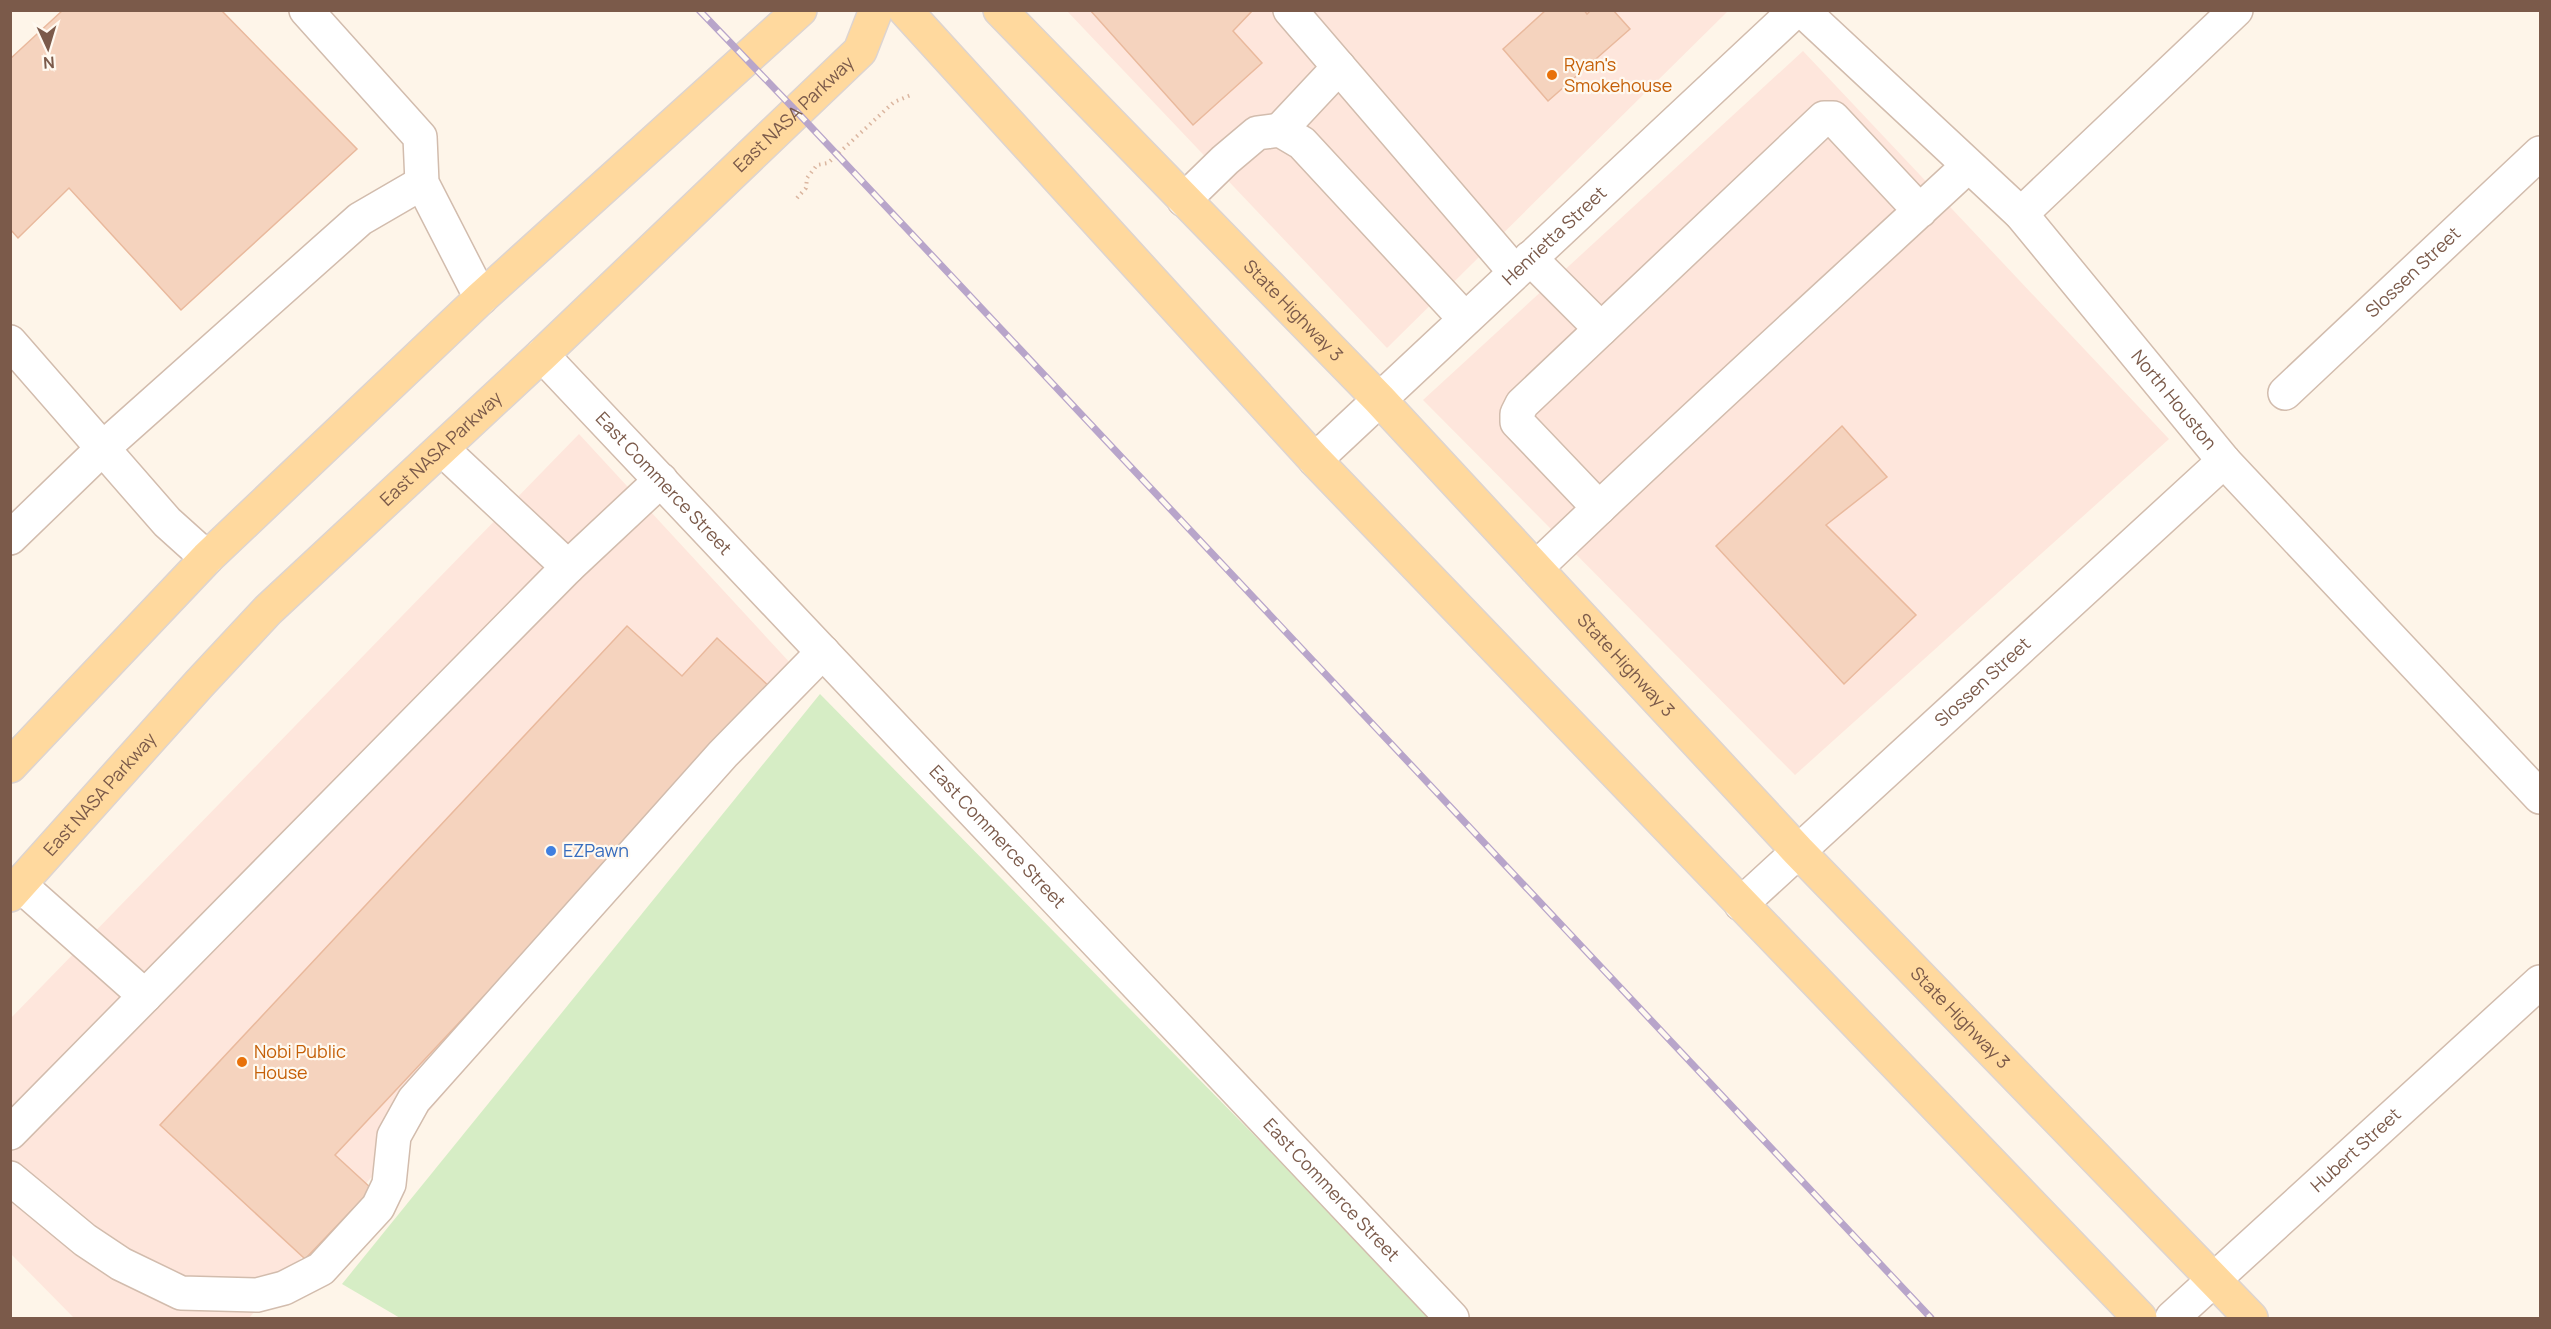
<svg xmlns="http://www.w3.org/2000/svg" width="2551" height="1329" font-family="Manrope,sans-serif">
	<rect width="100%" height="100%" fill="#fef5e9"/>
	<!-- commercial -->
	<path fill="#fee6dc" d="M1067,11H1728L1387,348Z
		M1803,51L2169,439L1795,775L1423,400Z
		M579,434L805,679L249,1318H74L11,1254L10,1019Z"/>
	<!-- green -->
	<path fill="#d6edc5" d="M820,694L1434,1318H400L342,1284Z"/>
	<!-- building -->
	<path fill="#f5d3be" stroke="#e9b99d" stroke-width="1.5" d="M63,10H221L357,149L181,310L69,188L18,238L10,229V59Z
		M1090,10H1253L1233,31L1262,63L1193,125Z
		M1546,10H1584L1587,14L1591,10H1613L1630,29L1548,101L1503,49Z
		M1842,426L1887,477L1826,525L1916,615L1844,684L1716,546Z
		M627,626L682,676L717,638L772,689L335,1155L372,1189L305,1259L160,1125Z"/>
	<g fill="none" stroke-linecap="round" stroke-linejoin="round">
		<defs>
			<g id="minor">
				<path d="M306,10L420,137L422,183L481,298"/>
				<path d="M1290,10L1515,272"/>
				<path id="s1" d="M1802,10L2021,214L2224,461L2540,797"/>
				<path d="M1280,130L1339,67"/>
				<path d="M1184,200L1225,160L1257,133L1280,130L1302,143L1465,319"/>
				<path d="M1920,211L1833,118H1824L1522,404L1517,414V422L1599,508C1721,392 1845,280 1968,166"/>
				<path d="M2021,214L2236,10"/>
				<path d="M1530,258L1601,329"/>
				<path d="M10,342L167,522L207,558"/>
				<path id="s2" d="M542,355L1452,1318"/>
				<path id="s3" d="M2285,393L2540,153"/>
				<path id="s4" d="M1315,460L1796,10"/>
				<path d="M10,538L103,448L360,219L422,183"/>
				<path d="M568,567L661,480"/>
				<path d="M1536,568L1599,508"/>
				<path d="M20,885L145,996"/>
				<path id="s5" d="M1741,904L2224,461"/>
				<path d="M10,1133L568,567L442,449"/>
				<path d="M10,1178L85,1240L121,1264L181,1293L257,1295L284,1288L321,1269L378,1207L389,1184L394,1136L414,1100L723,754L823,652"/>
				<path id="s6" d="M2172,1318L2540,982"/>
			</g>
			<g id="major">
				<path d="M905,10L1315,460L2140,1318"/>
				<path id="s7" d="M1000,10L1379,399L1798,851L2251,1318"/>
				<path d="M10,766L207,558L481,298L800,10"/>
				<path id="s8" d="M10,895L199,684L268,610L542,355L860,51L876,10"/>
			</g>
		</defs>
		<!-- minor casing -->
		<use href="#minor" stroke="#d2bcad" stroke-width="36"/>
		<!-- major casing -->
		<use href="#major" stroke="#ddd4d0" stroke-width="36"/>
		<!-- path -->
		<path stroke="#dbb6a0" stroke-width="4" stroke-dasharray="1.5 4.5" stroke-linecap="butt" d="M797,198L806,188L807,178L817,165L828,163L894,102L911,95"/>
		<!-- minor -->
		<use href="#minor" stroke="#fff" stroke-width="33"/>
		<!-- major -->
		<use href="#major" stroke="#ffd99e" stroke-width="33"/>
		<defs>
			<path id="rail" d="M699,10L797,112L1931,1318"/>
		</defs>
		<!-- rail casing -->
		<use href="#rail" stroke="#b8a5ca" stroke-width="7"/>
		<!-- rail -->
		<use href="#rail" stroke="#fff9f0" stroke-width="4.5" stroke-dasharray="14" stroke-linecap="butt"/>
	</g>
	<!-- markers -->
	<g fill="#e8710a" stroke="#fff9f0" stroke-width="2">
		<circle cx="1552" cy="75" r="6"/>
		<circle cx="242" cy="1062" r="6"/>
	</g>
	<circle fill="#3f7fe0" stroke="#fff9f0" stroke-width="2" cx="551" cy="851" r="6"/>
	<g text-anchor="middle" stroke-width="4.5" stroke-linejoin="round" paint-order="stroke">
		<!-- food labels -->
		<g font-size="18" fill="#c56008" stroke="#fff9f0" text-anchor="start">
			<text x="1564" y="71">Ryan's<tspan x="1564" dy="21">Smokehouse</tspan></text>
			<text x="254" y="1058">Nobi Public<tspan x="254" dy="21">House</tspan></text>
		</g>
		<!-- street labels -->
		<g font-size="18" fill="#7b5a4a" stroke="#fff9f0">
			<text dy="6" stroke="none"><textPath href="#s8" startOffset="1107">East NASA Parkway</textPath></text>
			<text dy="6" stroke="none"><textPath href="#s4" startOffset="328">Henrietta Street</textPath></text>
			<text dy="6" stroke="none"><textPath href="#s3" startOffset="176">Slossen Street</textPath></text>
			<text dy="6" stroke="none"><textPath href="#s7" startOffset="420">State Highway 3</textPath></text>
			<text dy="6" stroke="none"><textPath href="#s1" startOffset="540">North Houston</textPath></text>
			<text dy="6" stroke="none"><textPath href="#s8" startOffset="621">East NASA Parkway</textPath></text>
			<text dy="6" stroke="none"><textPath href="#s2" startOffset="177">East Commerce Street</textPath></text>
			<text dy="6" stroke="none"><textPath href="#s7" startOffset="906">State Highway 3</textPath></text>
			<text dy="6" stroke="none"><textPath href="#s5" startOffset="328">Slossen Street</textPath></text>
			<text dy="6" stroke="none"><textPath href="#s8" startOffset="135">East NASA Parkway</textPath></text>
			<text dy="6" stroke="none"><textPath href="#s2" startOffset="663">East Commerce Street</textPath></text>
			<text dy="6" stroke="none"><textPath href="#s7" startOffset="1392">State Highway 3</textPath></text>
			<text dy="6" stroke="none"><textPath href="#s6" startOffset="249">Hubert Street</textPath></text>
			<text dy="6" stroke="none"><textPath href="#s2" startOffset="1149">East Commerce Street</textPath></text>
		</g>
		<!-- shop labels -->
		<g font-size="18" fill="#366cbe" stroke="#fff9f0" text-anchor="start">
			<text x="563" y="857">EZPawn</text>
		</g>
	</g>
	<!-- border -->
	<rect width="2551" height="1329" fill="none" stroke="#7b5a4a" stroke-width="24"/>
	<!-- north arrow -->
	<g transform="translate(48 48) rotate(176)" stroke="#fff9f0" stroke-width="4.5" paint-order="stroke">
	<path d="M0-4.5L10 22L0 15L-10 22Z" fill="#7b5a4a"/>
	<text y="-9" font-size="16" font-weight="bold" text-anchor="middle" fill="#7b5a4a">N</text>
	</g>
</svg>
